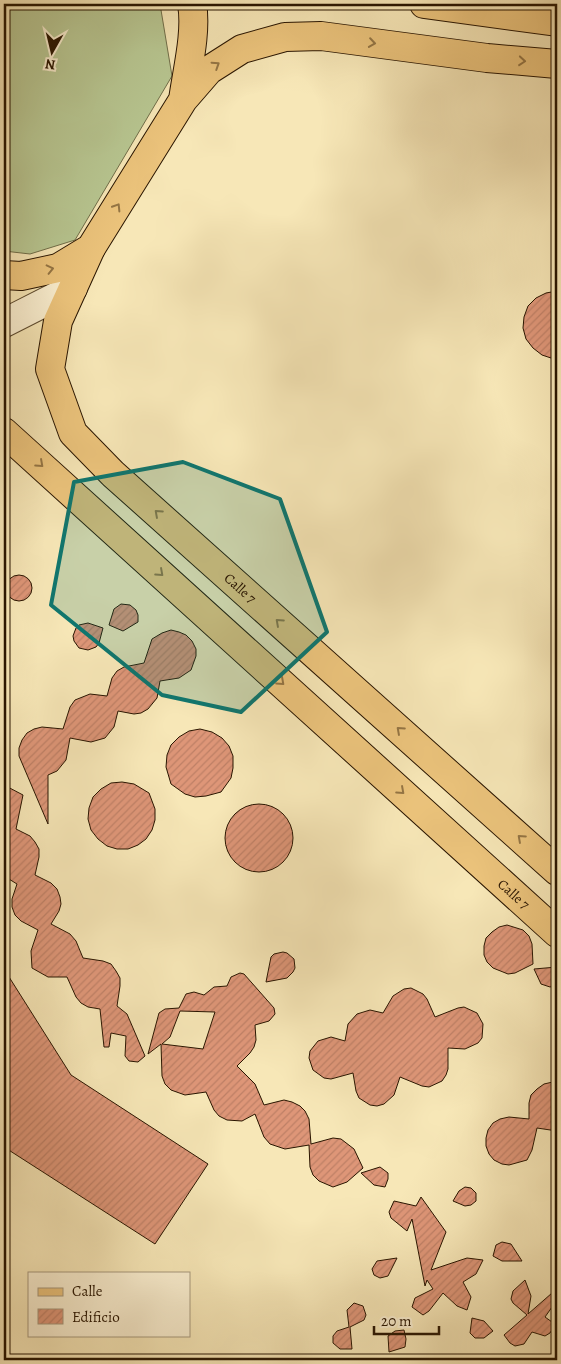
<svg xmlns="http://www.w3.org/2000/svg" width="561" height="1364" font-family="Alegreya,serif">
	<defs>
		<pattern id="building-hatch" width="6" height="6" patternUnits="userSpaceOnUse" patternTransform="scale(1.25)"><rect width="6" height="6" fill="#de9678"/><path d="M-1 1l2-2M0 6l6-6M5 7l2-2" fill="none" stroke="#be8066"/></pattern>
	</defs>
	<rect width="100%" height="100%" fill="#f7e7b7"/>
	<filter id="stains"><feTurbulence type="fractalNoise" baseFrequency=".004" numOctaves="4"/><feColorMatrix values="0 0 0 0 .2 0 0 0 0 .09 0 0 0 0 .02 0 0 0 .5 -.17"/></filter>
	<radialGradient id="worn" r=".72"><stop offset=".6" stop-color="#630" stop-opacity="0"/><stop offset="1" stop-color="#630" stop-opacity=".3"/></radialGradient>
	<!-- grass -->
	<path fill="#b8c792" stroke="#706e49" d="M4,4H160L172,76L75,240L30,254L4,251Z"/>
	<!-- building -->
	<path fill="url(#building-hatch)" stroke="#291500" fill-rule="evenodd" d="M557,291V360L542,355L533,348L526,339L523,328L524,317L528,306L536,298L546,293Z
		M6 588a13 13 0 1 1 26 0a13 13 0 1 1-26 0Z
		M121,604L130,605L136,610L138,615V622L123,631L109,625L114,609Z
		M88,623L103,628L99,643L96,647L88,650L79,648L74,641L73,636L76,628L79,625Z
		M171,630L179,632L186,635L192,641L196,649V656L191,670L179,678L160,681L157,698L148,709L141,713L134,714L118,711L114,727L105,738L91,742L70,738L66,760L57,771L48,775V824L19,756V748L22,740L27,733L34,729L42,727L63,729L70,707L75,700L90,694L107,696L112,678L117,671L124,667L144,663L152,639L162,633Z
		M200,729L212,732L222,738L229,746L233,756V768L231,778L221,792L206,796L195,797L185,794L171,784L166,767L167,755L171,745L179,737L189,731Z
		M122,782L134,784L149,793L155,809V820L152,830L146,839L138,845L128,849H117L107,846L98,839L91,830L88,819L89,808L93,797L101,789L111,783Z
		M4,785L23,795L16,829L30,836L35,842L39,849V857L35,875L51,883L57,889L60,897L61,904L59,911L51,924L70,934L76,941L83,958L103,961L111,964L116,971L120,978V986L117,1006L127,1014L145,1056L138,1062L129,1061L125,1056L126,1036L111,1033L109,1047H104L100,1009L88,1007L81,1003L76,997L67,977H48L32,968L31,951L38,930L21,921L15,915L12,907V899L17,884L4,876Z
		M225 838a34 34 0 1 1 68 0a34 34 0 1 1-68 0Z
		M507,925L523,930L529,936L532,944L533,964L515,973L508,974L493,968L487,962L484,955V946L486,938L492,932L499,927Z
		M283,952L287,953L294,959L295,968L293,972L287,978L266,982L271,957L274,954Z
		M557,967V985L550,987L541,984L534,969Z
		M4,969L71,1075L208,1164L155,1244L4,1147Z
		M240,973L244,974L274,1008L275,1014L269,1021L255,1025L256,1040L254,1047L250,1053L237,1066L255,1084L264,1105L284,1100L292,1102L300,1106L305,1111L309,1119L311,1144L333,1138L341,1139L354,1149L363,1168L347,1182L333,1187L319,1181L313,1175L310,1167L309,1145L285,1149L270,1144L264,1137L255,1114L242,1121L227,1120L219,1116L214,1110L206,1092L185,1095L171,1090L165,1084L162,1076L161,1044L148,1054L159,1013L165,1009L179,1008L186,994L194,992L204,995L214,987L227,986L231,977ZM180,1011L215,1012L203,1049L162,1044L170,1037Z
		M411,988L423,994L427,999L435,1017L458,1008L464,1007L477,1013L483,1024L482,1038L478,1043L465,1049L448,1048V1069L446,1075L442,1081L429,1087L422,1086L400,1077L394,1095L384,1104L377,1106L370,1105L359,1098L356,1091L353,1073L331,1079L324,1078L313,1070L309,1058L310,1051L318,1041L331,1037L345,1041L348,1024L357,1014L370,1010L383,1013L393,996L404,989Z
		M557,1081V1131L537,1128L532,1150L527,1160L509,1165L502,1164L494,1160L489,1154L486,1146V1138L488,1130L493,1123L500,1119L509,1117L529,1119V1103L531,1095L537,1089L544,1084Z
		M380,1167L388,1173V1179L385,1187L374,1185L361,1173Z
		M465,1187L471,1188L476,1193V1201L471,1205L465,1206L453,1201L459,1191Z
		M421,1197L446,1232L431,1270L467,1258L483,1260L476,1274L463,1282L471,1297L467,1310L457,1306L443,1293L429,1311L423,1315L412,1307L415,1298L433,1289L427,1280L425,1286L412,1219L407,1231L391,1218L389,1212L394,1201L416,1206Z
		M502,1242L511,1244L522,1261H502L493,1256L496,1245Z
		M397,1258L388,1276L380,1278L374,1275L372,1269L377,1261Z
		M525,1280L531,1296L528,1314L552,1293L557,1298V1300L545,1317L552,1322L553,1328L550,1333L545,1336L532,1332L524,1344L515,1346L510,1343L504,1335L527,1315L513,1303L511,1299L513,1291Z
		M354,1303L363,1306L366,1315L364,1320L350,1327L352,1349H340L333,1343V1336L337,1331L349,1327L347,1310Z
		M472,1318L484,1321L493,1331L484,1338H475L470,1333Z
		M404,1330L406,1339L405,1347L389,1352L388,1336L395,1331Z"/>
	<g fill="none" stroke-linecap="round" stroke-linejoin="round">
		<defs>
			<path id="minor" d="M4,323L73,288"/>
			<g id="major">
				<path id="s1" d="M91,248L58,321L50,369L73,433L113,474L557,871"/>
				<path id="s2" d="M4,432L557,933"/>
			</g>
			<path id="highway" d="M424,4L557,22
				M183,100C187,71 197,32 192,4
				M4,275L21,276L58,268L91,248L183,100L209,70L242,49L285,37L321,36L487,58L557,64"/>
		</defs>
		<!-- minor casing -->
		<use href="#minor" stroke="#5c4a2e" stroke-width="30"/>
		<!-- major casing -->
		<use href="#major" stroke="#291500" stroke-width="30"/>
		<!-- highway casing -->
		<use href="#highway" stroke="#291500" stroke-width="30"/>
		<!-- minor -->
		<use href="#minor" stroke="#faefd0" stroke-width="28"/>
		<!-- major -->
		<use href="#major" stroke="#ecc47c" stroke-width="28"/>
		<!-- highway -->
		<use href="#highway" stroke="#ecc47c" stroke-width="28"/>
	</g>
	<!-- one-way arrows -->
	<defs><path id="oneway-chevron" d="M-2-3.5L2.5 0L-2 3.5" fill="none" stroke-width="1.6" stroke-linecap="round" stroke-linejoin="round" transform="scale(1.25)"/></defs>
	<g stroke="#947544">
		<use href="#oneway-chevron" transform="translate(372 43) rotate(8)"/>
		<use href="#oneway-chevron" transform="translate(522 61) rotate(5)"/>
		<use href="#oneway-chevron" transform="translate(216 65) rotate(-33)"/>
		<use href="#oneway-chevron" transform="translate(117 207) rotate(-58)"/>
		<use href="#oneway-chevron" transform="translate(50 269) rotate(-13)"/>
		<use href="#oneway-chevron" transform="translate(40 464) rotate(42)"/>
		<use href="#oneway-chevron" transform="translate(158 513) rotate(-138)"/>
		<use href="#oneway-chevron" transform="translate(160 573) rotate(42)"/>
		<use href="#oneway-chevron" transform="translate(279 622) rotate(-138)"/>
		<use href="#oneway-chevron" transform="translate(281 682) rotate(42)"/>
		<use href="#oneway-chevron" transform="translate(400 730) rotate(-138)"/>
		<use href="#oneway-chevron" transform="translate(401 791) rotate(42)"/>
		<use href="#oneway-chevron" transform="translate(521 838) rotate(-138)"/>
	</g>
	<!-- marked area -->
	<path fill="#0f766e" fill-opacity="0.2" stroke="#0f766e" stroke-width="4" stroke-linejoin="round" d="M183,462L280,499L327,632L241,712L162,695L51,605L74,482Z"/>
	<g text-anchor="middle" stroke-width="4" stroke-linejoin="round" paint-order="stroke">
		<!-- street labels -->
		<g font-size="14" fill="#291500" stroke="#faefd0">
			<text dy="5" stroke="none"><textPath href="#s1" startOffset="425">Calle 7</textPath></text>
			<text dy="5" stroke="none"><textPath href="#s2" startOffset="688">Calle 7</textPath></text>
		</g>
	</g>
	<!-- margin -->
	<rect width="561" height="1364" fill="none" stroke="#f7e7b7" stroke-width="20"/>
	<rect x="5" y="5" width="551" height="1354" fill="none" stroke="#291500" stroke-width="2.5"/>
	<rect x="10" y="10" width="541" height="1344" fill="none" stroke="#291500"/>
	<!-- legend -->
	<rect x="28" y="1272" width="162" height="65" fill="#faefd0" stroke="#a6987d"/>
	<rect x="38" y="1288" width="25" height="8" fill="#ecc47c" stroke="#a6987d"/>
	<text x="72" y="1296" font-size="15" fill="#291500">Calle</text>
	<rect x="38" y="1309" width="25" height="15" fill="url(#building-hatch)" stroke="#a6987d"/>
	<text x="72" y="1322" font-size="15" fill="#291500">Edificio</text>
	<!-- north arrow -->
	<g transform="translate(52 52) rotate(188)" stroke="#faefd0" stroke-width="4" paint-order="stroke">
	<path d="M0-4L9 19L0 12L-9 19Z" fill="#291500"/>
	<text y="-8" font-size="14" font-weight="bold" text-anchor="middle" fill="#291500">N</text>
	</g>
	<!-- scale -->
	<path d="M374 1326v8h65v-8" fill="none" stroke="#291500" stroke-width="2.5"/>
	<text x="381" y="1326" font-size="15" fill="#291500" stroke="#faefd0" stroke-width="4" paint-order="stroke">20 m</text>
	<rect width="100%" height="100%" filter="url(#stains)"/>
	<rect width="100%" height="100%" fill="url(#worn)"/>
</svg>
